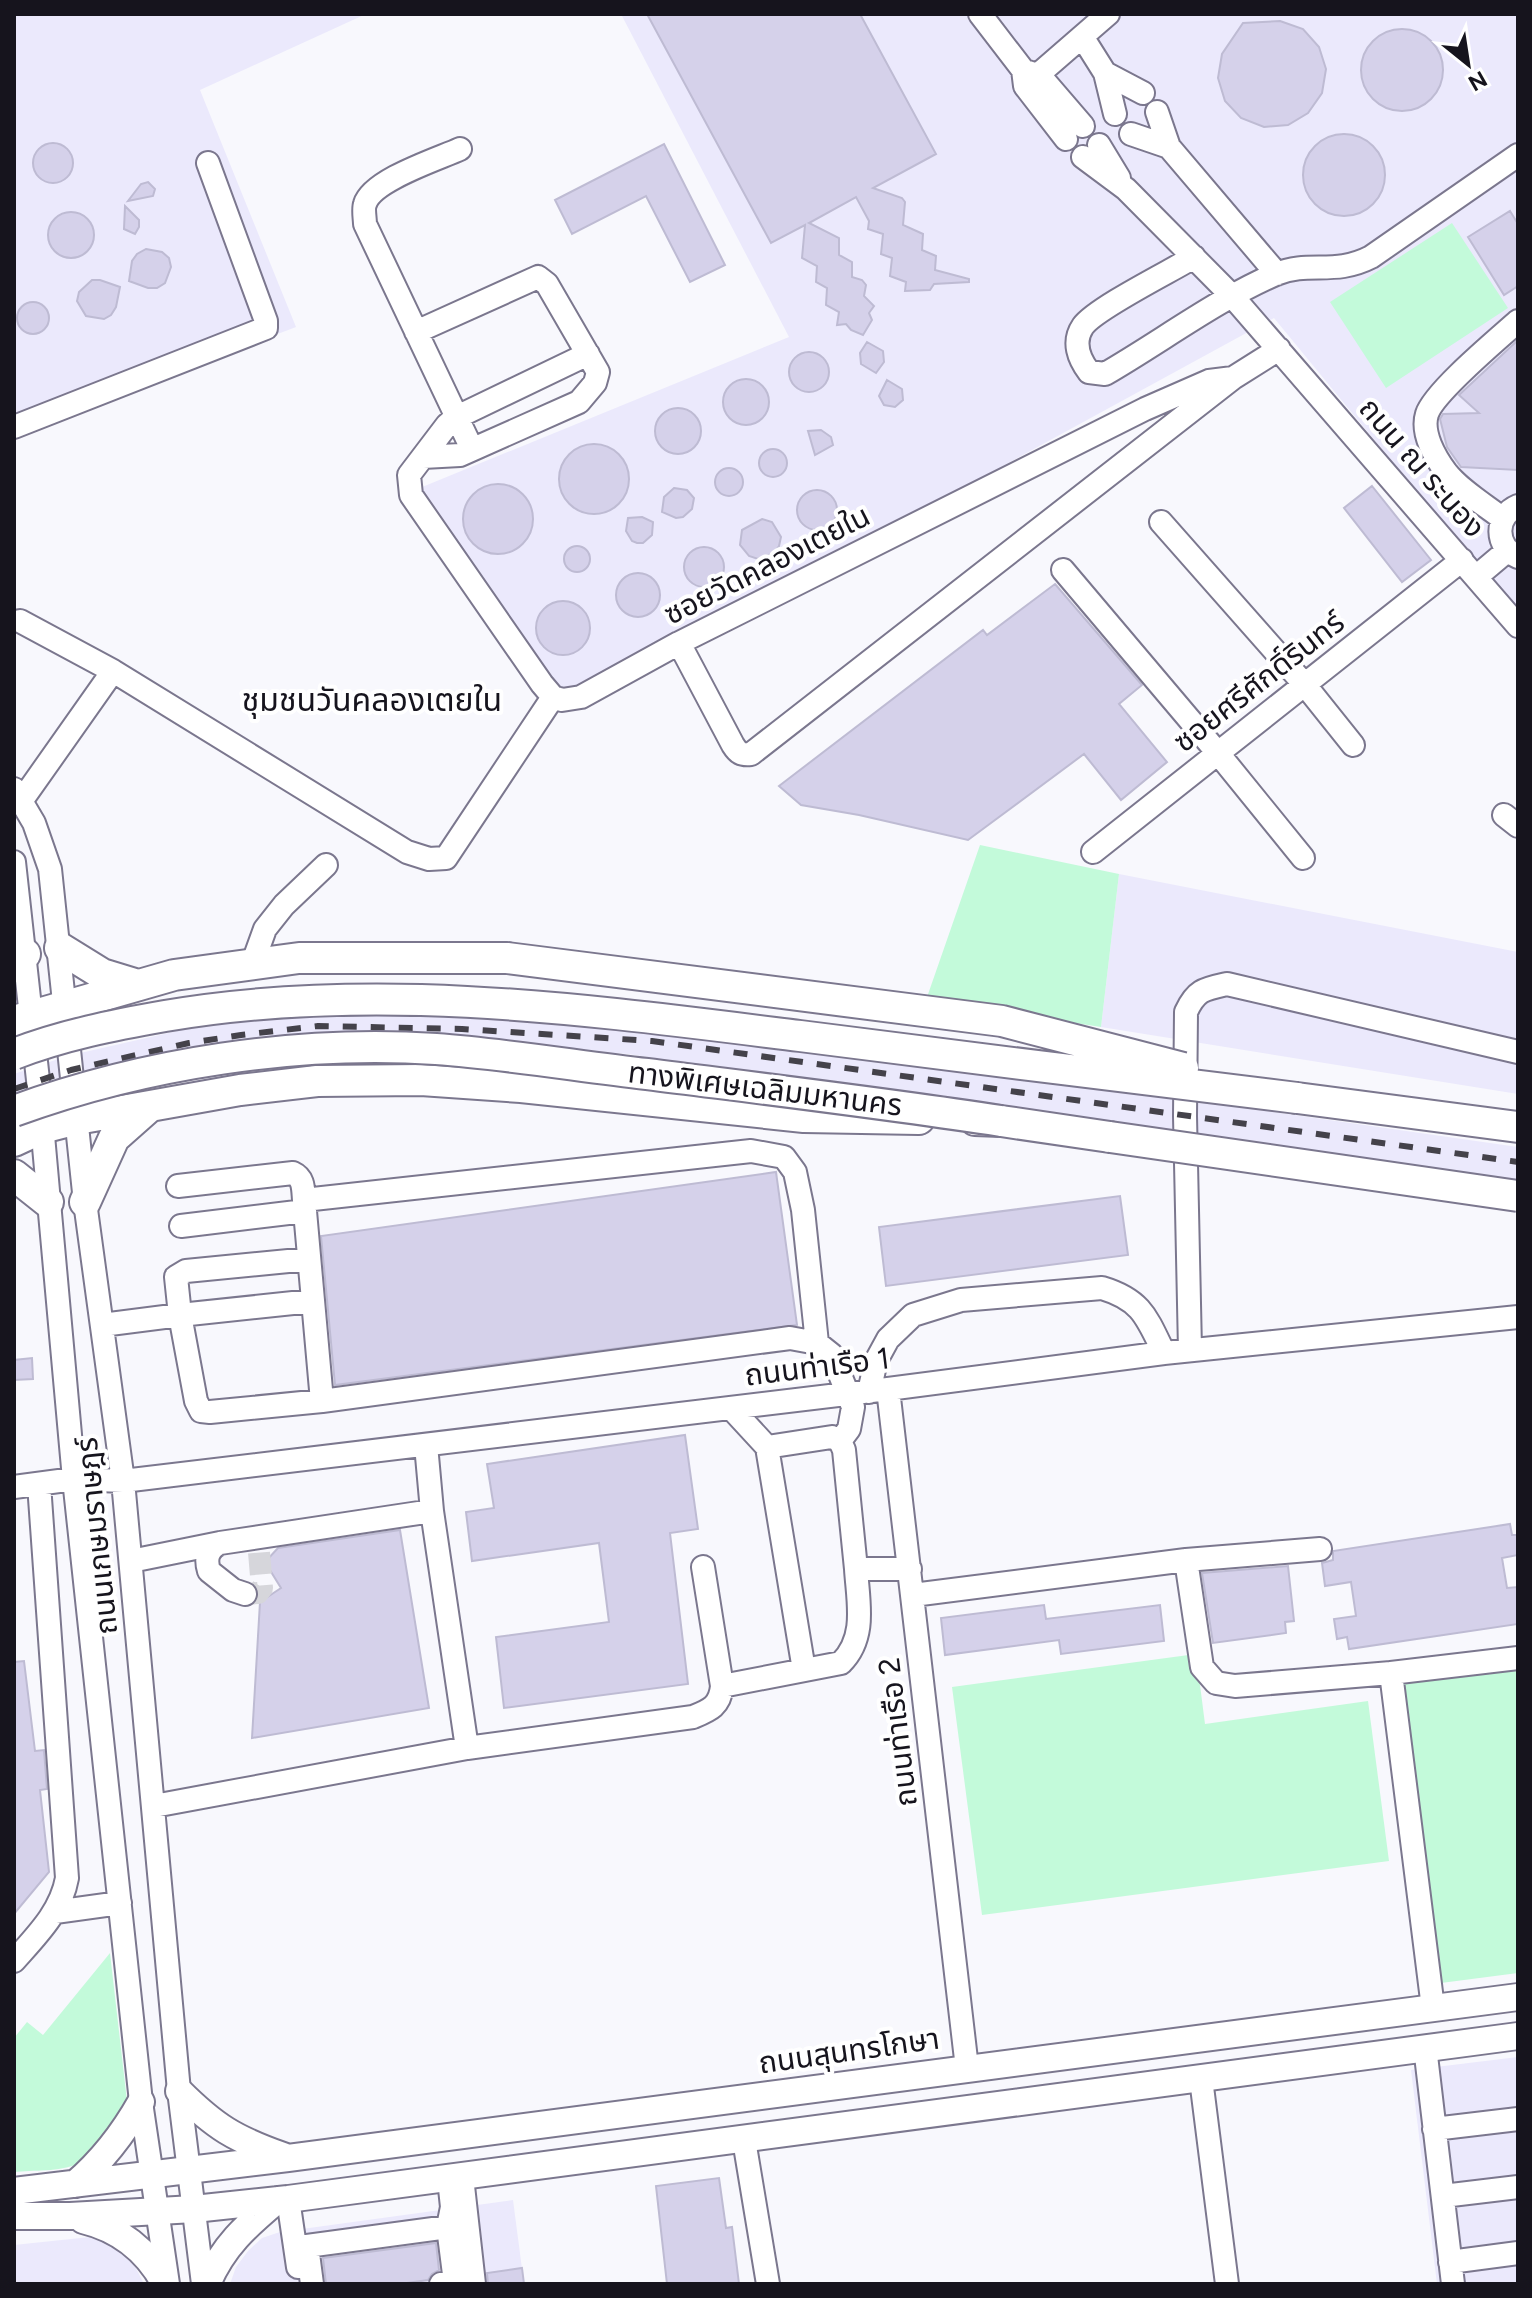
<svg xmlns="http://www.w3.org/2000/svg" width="1532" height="2298" font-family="Figtree,'Noto Sans Thai',sans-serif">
	<rect width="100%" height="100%" fill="#f8f8fd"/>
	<!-- built -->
	<path fill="#ebe9fc" d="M14,14H366L200,90L296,327L14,435Z
		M621,14H1518V615L1274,318L563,706L410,492L789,337Z
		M1119,874L1518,952V1094L1101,1027Z
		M317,1012L405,1013L630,1026L834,1049L1518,1147V1186L628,1054L462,1043L404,1041L14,1104V1074L67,1056L186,1029Z
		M1518,2057V2284H1437L1411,2070Z
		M513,2200L524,2284H230L236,2267L248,2251L262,2238L280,2232Z
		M90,2237L107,2243L122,2252L136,2268L144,2284H14V2245Z"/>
	<!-- green -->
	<path fill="#c3fada" d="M1452,223L1508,308L1386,388L1330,302Z
		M980,845L1119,874L1101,1027L926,1000Z
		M1196,1654L1205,1724L1368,1701L1389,1861L982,1915L952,1687Z
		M1518,1668V1973L1441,1983L1402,1682Z
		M110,1953L127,2101C116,2122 99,2154 77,2164C60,2172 33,2170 14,2172V2038L27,2022L43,2035Z"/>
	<!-- building -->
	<path fill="#d5d1ea" stroke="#bebbd3" stroke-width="2" d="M647,14H860L936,154L873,188L902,198L905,202L903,225L923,234L922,250L936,256L935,270L969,279V282L934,284L930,290L905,291L906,282L890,276L892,258L881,254L883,234L868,229L869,221L856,197L809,223L839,238V255L852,262V277L862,280L866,285L864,296L874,306L869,313L872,320L863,335L851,330L846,324L837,325L839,312L826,305L827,288L816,282L817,266L802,258L805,225L771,243Z
		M1280,21L1303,29L1319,47L1326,69L1322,93L1308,113L1288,125L1264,127L1241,118L1225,101L1218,78L1222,54L1243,23Z
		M1361 70a41 41 0 1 1 82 0a41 41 0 1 1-82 0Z
		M1303 175a41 41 0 1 1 82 0a41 41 0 1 1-82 0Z
		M33 163a20 20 0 1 1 40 0a20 20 0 1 1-40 0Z
		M664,144L725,265L690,282L646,196L572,234L555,200Z
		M148,182L155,189L153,196L128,201L141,184Z
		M125,206L139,220V227L135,234L124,229Z
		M1510,211L1518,224V286L1504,295L1468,237Z
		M48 235a23 23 0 1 1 46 0a23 23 0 1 1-46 0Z
		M146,249L162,252L169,258L171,267L165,283L157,288H148L129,281L132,261L137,254Z
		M92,280H100L120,287L116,307L111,315L104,319L86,316L77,301L79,292Z
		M17 318a16 16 0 1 1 32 0a16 16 0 1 1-32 0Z
		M1518,340V470L1461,467L1447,447L1440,419L1443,414L1479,413L1459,395Z
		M867,342L883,351L884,362L876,373L861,364L860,353Z
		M789 372a20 20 0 1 1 40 0a20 20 0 1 1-40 0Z
		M723 402a23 23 0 1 1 46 0a23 23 0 1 1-46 0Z
		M887,380L902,389L903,400L895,407L884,405L879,396Z
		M655 431a23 23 0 1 1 46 0a23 23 0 1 1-46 0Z
		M821,430L831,437L833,445L815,455L808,431Z
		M559 479a35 35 0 1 1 70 0a35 35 0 1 1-70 0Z
		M759 463a14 14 0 1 1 28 0a14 14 0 1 1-28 0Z
		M715 482a14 14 0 1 1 28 0a14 14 0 1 1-28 0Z
		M463 519a35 35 0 1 1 70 0a35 35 0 1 1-70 0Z
		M1372,486L1431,560L1402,582L1344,508Z
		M674,488L687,490L694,498L692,509L683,517L676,518L662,512L664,497Z
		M797 510a20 20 0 1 1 40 0a20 20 0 1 1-40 0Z
		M642,517L653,522L652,535L643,543H637L632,541L626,531L628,518Z
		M762,519L772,522L781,537L779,546L774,553L758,559L749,556L740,545L742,530Z
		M564 559a13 13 0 1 1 26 0a13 13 0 1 1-26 0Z
		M684 567a20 20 0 1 1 40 0a20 20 0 1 1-40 0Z
		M616 595a22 22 0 1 1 44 0a22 22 0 1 1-44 0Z
		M1055,584L1142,685L1119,704L1167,762L1121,800L1084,754L968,840L859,815L801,805L779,786L983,630L987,635Z
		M536 628a27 27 0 1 1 54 0a27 27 0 1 1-54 0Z
		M776,1172L797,1325L335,1385L321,1236Z
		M1120,1196L1128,1255L886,1286L879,1227Z
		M32,1358L33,1379L14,1380V1360Z
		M685,1435L698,1529L670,1533L688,1684L504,1708L496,1637L609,1622L599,1543L472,1561L466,1512L494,1508L487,1464Z
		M1510,1524L1512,1535H1518V1555L1502,1558L1507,1588L1518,1587V1624L1349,1649L1347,1637L1337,1639L1334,1619L1356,1616L1351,1582L1325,1586L1322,1563L1333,1560V1551Z
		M400,1530L429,1708L252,1738L260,1602L281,1588L265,1562L278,1548Z
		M1288,1566L1294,1621L1285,1622L1286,1633L1213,1643L1202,1573Z
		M1044,1605L1046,1619L1160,1605L1164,1641L1061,1654L1059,1640L945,1655L941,1618Z
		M24,1661L35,1751L44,1750L47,1789L40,1790L49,1872L14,1914V1662Z
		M719,2178L726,2228L732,2227L739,2284H667L656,2186Z
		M436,2243L439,2270L432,2274L428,2280L400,2284H326L323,2258Z
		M522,2268L524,2284H488L487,2273Z"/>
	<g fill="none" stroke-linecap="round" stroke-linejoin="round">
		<!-- minor-tunnel -->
		<path stroke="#d6d6db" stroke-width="22" stroke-dasharray="22 11" stroke-linecap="butt" d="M245,1594L258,1593L262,1588L259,1552"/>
		<defs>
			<path id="minor" d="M980,14L1023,70L1025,86L1066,139
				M1083,38L1105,73L1115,114
				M1028,72L1040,76L1083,126
				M1105,73L1143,93
				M1025,86L1108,14
				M1157,112L1169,147L1277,274
				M1131,134L1169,147
				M1099,145L1119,178
				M460,149C438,159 372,180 365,204C363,209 365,219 365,224L472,449
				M1083,157L1126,189L1233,297L1518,626
				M1194,257C1171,271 1096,308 1083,326C1072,342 1079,359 1089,372L1105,374C1162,341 1216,300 1276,274C1310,260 1334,276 1371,257L1518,155
				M416,332L538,277L547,284L598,372L595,383L579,402L460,455L423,457
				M588,354L455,418L447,425L409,475L411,495L542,684L553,697L562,700L581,697L679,643L1145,409L1209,381L1233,378
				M14,427L266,328V321L208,163
				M1518,506C1494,516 1495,547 1518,557
				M1503,519C1485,505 1460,490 1446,472C1435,457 1421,433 1427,414C1434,392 1498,339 1518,321
				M1161,522L1305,685L1353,745
				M1063,570L1217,752L1303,858
				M1476,577L1508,550
				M20,621L113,671
				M679,643L733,745C738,753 741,755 751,754L1233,378L1279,349
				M14,789L34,823L50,869L85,1202L123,1481L179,2091L203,2284
				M22,800L113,671L407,852L429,859L446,858L553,697
				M1504,815L1518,826
				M1093,852L1462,560
				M14,862L38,1080L74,1479L141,2102L168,2284
				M252,965L265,929L284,905L326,865
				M178,1186L293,1173C304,1178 303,1189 304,1200
				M181,1226L305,1211
				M309,1259L186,1271L176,1277L180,1315L312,1301
				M102,1325L180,1315L196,1401L201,1411L210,1412L322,1401L790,1338L817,1343L832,1355L853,1407L849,1429L840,1441
				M1190,1350L1185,1116L1186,1012C1196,990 1204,989 1227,984L1518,1052
				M888,1389L967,2068
				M869,1392L876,1361L888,1339L913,1315L961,1300L1102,1288C1142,1300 1147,1318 1164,1353
				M322,1401L304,1200L751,1151L784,1157L795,1172L803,1210L817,1343
				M731,1408L767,1447
				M426,1445L432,1511L467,1748
				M14,1487L74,1479L123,1481L888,1389L1164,1353L1518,1317
				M1186,1560L1202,1667L1216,1683L1235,1686L1391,1673L1518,1658
				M131,1561L220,1543
				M245,1594L233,1590L209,1571C205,1558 208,1549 220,1543L432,1511
				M913,1595L1186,1560L1320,1549
				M804,1670L767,1447L832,1437L840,1441L844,1450L856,1569H910
				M1391,1673L1433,2008
				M722,1686L841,1663C867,1637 858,1602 856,1569
				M154,1806L467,1748L693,1717C710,1710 720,1706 722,1686L703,1567
				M55,1912L120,1903
				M14,1961C36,1936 61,1912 67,1878L39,1484
				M1425,2047L1453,2284
				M1201,2079L1227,2284
				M1434,2129L1518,2119
				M744,2140L768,2284
				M463,2186L474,2284
				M1443,2196L1518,2187
				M288,2199L298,2267
				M1450,2262L1518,2253
				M312,2284L307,2246L448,2227
				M441,2284L455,2282L448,2227L452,2207L449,2179"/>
			<path id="major" d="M179,2091C215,2127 235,2139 283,2156
				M75,2184C103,2160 123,2134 141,2102
				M14,2191L288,2158L1518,1997
				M14,2216H70L194,2209L288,2199L1518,2036
				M83,2220C120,2229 147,2250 165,2284
				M207,2284C223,2246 246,2226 277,2200"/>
			<path id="highway" d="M60,948L102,974L138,985
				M14,967L25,954
				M14,1021L174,975L299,958H507
				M1297,1098L1518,1127
				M975,1120L1001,1121L1110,1137
				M14,1141L42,1128L77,1119L240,1090L317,1081L421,1080L521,1087L804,1117L919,1119
				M14,1175L48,1202
				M85,1202L114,1138L149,1107"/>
		</defs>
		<!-- minor casing -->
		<use href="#minor" stroke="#7b778e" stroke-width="26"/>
		<!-- major casing -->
		<use href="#major" stroke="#7b778e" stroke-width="30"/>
		<!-- highway casing -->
		<use href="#highway" stroke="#7b778e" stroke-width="34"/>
		<!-- minor -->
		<use href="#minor" stroke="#fff" stroke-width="22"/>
		<!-- major -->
		<use href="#major" stroke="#fff" stroke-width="26"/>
		<!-- highway -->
		<use href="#highway" stroke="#fff" stroke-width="30"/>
		<!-- rail -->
		<path stroke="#44424a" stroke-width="6" stroke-dasharray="14 14" stroke-linecap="butt" d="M14,1089L71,1070L189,1043L241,1035L318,1026L462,1029L652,1041L1518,1162"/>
		<defs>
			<path id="highway-bridge" d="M507,958L1002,1021L1183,1068
				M14,1054C63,1035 114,1025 165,1016C376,980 590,1010 800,1036C966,1057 1131,1078 1297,1098
				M14,1111C145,1063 297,1040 436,1049C506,1054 577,1066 647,1074C765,1089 883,1103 1001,1121
				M1110,1137L1518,1196"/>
		</defs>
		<!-- highway-bridge casing -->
		<use href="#highway-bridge" stroke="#7b778e" stroke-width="34" stroke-linecap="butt"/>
		<!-- highway-bridge -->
		<use href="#highway-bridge" stroke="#fff" stroke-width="30"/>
	</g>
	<g text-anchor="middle" stroke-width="8" stroke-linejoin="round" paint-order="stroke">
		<!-- street labels -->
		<g font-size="30" fill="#16141d" stroke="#fff">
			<text transform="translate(1422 468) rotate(49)" y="10">ถนน ณ ระนอง</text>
			<text transform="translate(767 565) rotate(-27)" y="10">ซอยวัดคลองเตยใน</text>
			<text transform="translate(1259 682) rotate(-38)" y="10">ซอยศรีศักดิ์รินทร์</text>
			<text transform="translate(765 1089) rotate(7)" y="10">ทางพิเศษเฉลิมมหานคร</text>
			<text transform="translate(817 1367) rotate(-7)" y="10">ถนนท่าเรือ 1</text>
			<text transform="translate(97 1536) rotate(-96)" y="10">ถนนเกษมราษฎร์</text>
			<text transform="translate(898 1732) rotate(-97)" y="10">ถนนท่าเรือ 2</text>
			<text transform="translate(849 2051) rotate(-8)" y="10">ถนนสุนทรโกษา</text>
		</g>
		<!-- neighbourhood labels -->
		<g font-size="32" fill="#16141d" stroke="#fff">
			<text x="372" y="711">ชุมชนวันคลองเตยใน</text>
		</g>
	</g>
	<!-- border -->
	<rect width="1532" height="2298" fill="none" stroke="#16141d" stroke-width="32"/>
	<!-- north arrow -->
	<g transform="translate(1468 64) rotate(150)" stroke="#ffffff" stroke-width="6" paint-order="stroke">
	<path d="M0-6L14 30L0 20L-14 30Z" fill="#16141d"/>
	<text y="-12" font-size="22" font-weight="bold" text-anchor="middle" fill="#16141d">N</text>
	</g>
</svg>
